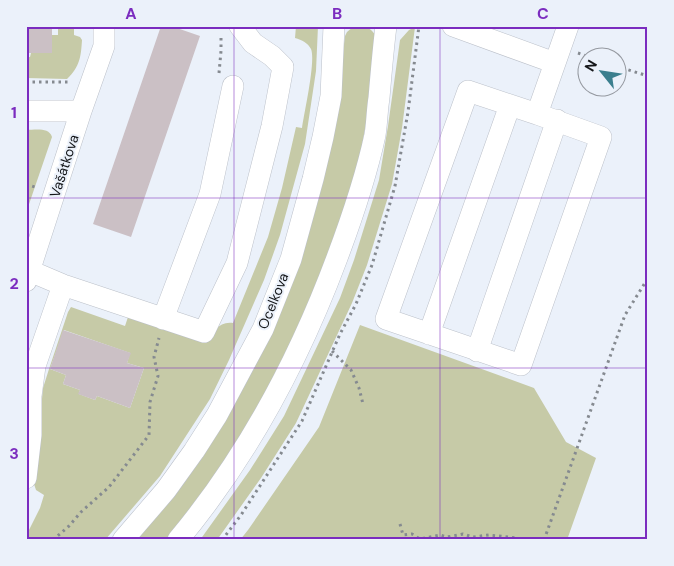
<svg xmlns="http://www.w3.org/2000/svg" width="674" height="566" font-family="'DM Sans',sans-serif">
	<rect width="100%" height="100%" fill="#ebf1fa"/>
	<!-- green -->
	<path fill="#c6caa7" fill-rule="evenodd" d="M52,26H74V35L80,37L82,40C81,56 80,67 67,79L26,78V57H30L31,53H52V35H58V29H52Z
		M296,26H318L316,71L305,144L280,235L264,280L229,360L210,399L160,476L105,540H26V536L40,508L44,495L36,490L34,484L43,388L49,369L68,312L71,307L125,326L128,317L202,342H205C213,332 219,321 233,323L268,237L282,188L296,127L302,128C304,113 316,61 311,49C308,43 302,40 295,38ZM64,330L130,353L127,363L144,368L130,408L97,396L95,400L79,394L80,390L63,384L66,375L50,369Z
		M354,26C364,26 371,26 376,37L368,113L356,178L338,238L279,381L173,540H130L251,366L336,108L345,36L347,32Z
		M415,27L402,128L392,184L367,265L352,303L296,423L261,478L217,540H200L250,470L284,416L340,298L354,260L379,180L388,126L400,40L409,30Z
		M26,130C35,130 49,127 52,137L26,213Z
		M360,325L534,388L566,442L596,458L567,540H240L248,530L319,427Z"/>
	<!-- building -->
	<path fill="#cbc0c5" d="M26,26H52V53H26Z
		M161,26H171L200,36L131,237L93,224Z
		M63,330L131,353L127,363L144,368L130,408L97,396L95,400L78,394L80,390L63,384L66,375L50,369Z"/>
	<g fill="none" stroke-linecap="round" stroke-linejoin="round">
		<defs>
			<path id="minor" d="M453,26L555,63L568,26
				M26,111H81
				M537,114L601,137L521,365L386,319L468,91L537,114L555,63
				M30,271L63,285L204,332L237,263L272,126L283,67L272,56L253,43L240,26
				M26,281L81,111L104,46V26
				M163,319L210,194L233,86
				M429,334L510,105
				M477,351L557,120
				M26,478L31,435V396L35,366L63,285
				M123,540L166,490L194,451L217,415L263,329L291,259L313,179L323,137L331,96L334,26
				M178,540C248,456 299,360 337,258C352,218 366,177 375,135C377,123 377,110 379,98C381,74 383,50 386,26"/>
		</defs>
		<!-- minor casing -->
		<use href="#minor" stroke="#bcc1ca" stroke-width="22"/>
		<!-- path -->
		<path stroke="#858a90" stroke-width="3" stroke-dasharray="2.5 4" stroke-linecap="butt" d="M578,53L592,58
			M616,66L648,76
			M219,73L221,51V34
			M26,82H70
			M26,184L35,187
			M332,351L351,370L359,388L363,404
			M400,524L403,535L412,534L420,539L440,535L447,537L463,534L473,537L489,535L517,538L521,540
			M53,540L69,526L81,512L109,487L149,435L150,402L158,376L154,357L159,338
			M222,540L241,515L302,421L340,334L356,304L372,265L395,186L408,112L419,26
			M544,540L625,315L648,278"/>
		<!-- minor -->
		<use href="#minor" stroke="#fff" stroke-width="21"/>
	</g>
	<!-- grid -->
	<path fill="none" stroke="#7b2cbf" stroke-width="1" stroke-opacity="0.55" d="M234,26V540M440,26V540M26,198H648M26,368H648"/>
	<g text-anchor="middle" stroke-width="4" stroke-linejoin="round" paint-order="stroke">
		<!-- street labels -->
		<g font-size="14" fill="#141619" stroke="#ebf1fa">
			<text transform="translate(64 166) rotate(-72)" y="5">Vašátkova</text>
			<text transform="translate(273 301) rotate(-68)" y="5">Ocelkova</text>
		</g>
	</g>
	<!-- border -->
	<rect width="674" height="566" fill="none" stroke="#ebf1fa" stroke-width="55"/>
	<!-- north arrow -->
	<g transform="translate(602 72) rotate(300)"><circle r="24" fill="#ebf1fa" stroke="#9599a0"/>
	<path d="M0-4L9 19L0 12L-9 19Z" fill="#3b7f8e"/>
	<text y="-8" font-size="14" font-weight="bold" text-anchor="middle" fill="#141619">N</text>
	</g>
	<rect x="28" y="28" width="618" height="510" fill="none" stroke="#7b2cbf" stroke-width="2"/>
	<g font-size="16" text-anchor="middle" font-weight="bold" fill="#7b2cbf">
		<text x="131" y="19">A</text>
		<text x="337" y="19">B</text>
		<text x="543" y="19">C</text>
		<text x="14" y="118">1</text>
		<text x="14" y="289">2</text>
		<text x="14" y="459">3</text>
	</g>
</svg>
